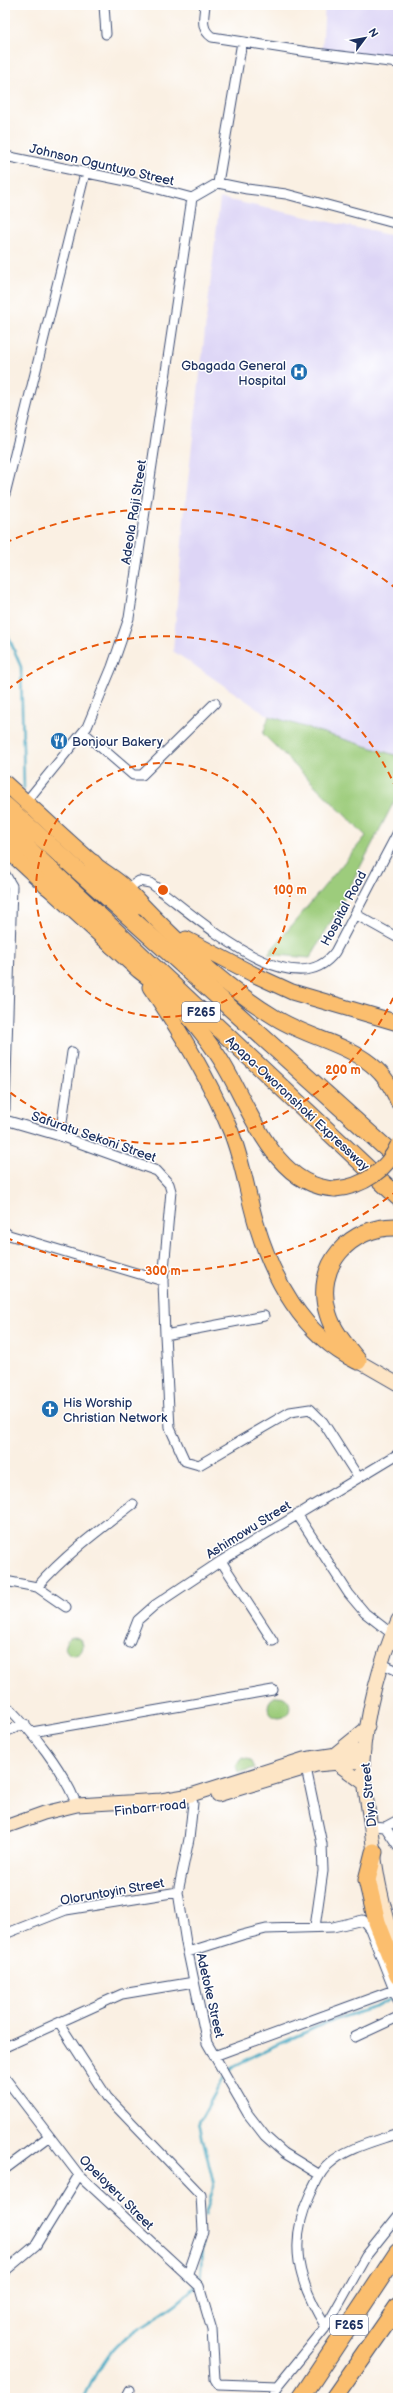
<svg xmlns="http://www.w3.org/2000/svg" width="403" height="2403" font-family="'Balsamiq Sans',sans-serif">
	<rect width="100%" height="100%" fill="#fff"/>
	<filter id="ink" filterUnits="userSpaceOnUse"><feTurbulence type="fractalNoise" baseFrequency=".025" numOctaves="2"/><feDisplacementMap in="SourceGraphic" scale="8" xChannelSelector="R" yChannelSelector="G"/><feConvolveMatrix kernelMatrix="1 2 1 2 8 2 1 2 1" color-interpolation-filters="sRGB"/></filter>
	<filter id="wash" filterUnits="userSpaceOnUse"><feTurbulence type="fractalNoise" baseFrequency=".012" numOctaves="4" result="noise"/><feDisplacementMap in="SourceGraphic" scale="16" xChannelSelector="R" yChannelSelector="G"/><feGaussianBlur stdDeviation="0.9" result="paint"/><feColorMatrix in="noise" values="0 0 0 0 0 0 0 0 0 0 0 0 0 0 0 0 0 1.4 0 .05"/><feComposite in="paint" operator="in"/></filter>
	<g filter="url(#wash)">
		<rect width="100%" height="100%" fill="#faf0e3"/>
		<!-- built -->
		<path fill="#ddd5f6" d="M325,5H398V60L322,51Z
			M220,198L398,237V756L269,716L173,651L185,507Z"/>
		<!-- green -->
		<path fill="#9dcc7b" stroke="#5c7e6c" d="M269,716L398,756V794L338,910L310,958L268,954L366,836L263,734Z
			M65 1646a9 9 0 1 1 18 0a9 9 0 1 1-18 0Z
			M268 1707a11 11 0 1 1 22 0a11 11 0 1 1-22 0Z
			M242,1758L251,1760L255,1768L238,1773L236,1765Z"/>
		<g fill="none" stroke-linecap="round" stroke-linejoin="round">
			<!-- stream -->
			<path stroke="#43a9c3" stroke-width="2.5" d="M5,628L21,667L24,788
				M227,2073L234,2066L264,2051L330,2021L376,2007L394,1997
				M205,2216L214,2186L199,2122L224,2077
				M84,2398C92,2381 102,2360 116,2346C136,2326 191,2303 200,2276C202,2267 201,2254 202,2245"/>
		</g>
	</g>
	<g filter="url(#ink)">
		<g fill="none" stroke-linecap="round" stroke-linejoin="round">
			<defs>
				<path id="minor" d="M104,5L106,34
					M205,5C204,17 200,29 212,37L308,52L398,63
					M5,156L136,183L192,198
					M218,183L242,42
					M192,198L218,183L247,189L286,194L398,224
					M5,494L85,173
					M83,732L133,775H142L215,703
					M26,802L87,727L112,667L129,618L192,198
					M5,874L12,886L5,1109
					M127,889L139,881L150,883C189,909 292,1011 335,952L398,832
					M355,914L398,938
					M5,1120L60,1136L157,1171L169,1184L171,1191L163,1281L165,1335L170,1428L185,1461L199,1465L290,1412L310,1409L323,1422L358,1477
					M60,1136L72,1052
					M5,1232L9,1235L163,1281
					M165,1335L264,1316
					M297,1514L349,1594L365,1613L392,1634
					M221,1561L273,1641
					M5,1581L37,1587L66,1607
					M37,1587C65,1555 99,1530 133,1504
					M129,1643L138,1620L155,1605L221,1561L398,1454
					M382,1664L398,1671
					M5,1704C34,1734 61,1766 77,1805
					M5,1732L25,1724
					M32,1732L273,1690
					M306,1768L322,1844L323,1871L315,1927
					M193,1803L189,1839L178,1892L186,1943L207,2043L248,2114L265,2136L284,2153L320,2175
					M370,1826L385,1827L398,1820
					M385,1827L398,1846
					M5,1934L66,1910L178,1892
					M188,1952L242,1935L266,1929L333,1927L363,1920L370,1929L398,2000
					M59,2023L107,2097L201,2195L203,2231L188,2274
					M355,2037L398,2017
					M5,2047L122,1994L194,1982
					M214,2056L394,1990
					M5,2078L79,2175L199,2286L212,2330L215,2379L218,2384L278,2386
					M5,2169L48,2137
					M5,2271L36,2245L79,2175
					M326,2327C298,2282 287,2243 311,2192C316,2183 320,2171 329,2164C346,2148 376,2141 398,2133
					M125,2398L129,2390
					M272,2398L278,2386L326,2327L366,2256L398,2216"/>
				<path id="secondary" d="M358,1361L398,1384
					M398,1620C380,1660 365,1717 363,1761C363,1781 367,1801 370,1821C375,1864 381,1908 398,1948
					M336,1753L368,1727
					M336,1763L365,1784
					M218,1795L316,1765L363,1761
					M5,1827L44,1813L77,1805L161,1800L191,1795L304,1759L364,1750"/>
				<path id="primary" d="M5,783C34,809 62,836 92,862C103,872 118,879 128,890C172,937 220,984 276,1018C322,1046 376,1045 398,1102
					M5,848L138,970C170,993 195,1022 217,1054C249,1101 270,1186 335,1189
					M186,939L255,975L292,992L398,1023
					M150,987C182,1033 210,1081 231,1132C243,1162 247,1193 256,1223C272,1277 303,1336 356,1361"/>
				<path id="motorway" d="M5,805L398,1159
					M5,827L398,1197
					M93,863L115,898
					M46,885L76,905
					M106,890L140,905
					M95,924L113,946
					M358,1361C347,1347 333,1332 328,1314C313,1266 350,1225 398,1227
					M374,1852L367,1880L377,1922L398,1976
					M301,2398L398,2252
					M334,2398L398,2306"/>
			</defs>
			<!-- minor casing -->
			<use href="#minor" stroke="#3c4c72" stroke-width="11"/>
			<!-- secondary casing -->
			<use href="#secondary" stroke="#3c4c72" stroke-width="15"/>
			<!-- primary casing -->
			<use href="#primary" stroke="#3c4c72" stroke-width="17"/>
			<!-- motorway casing -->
			<use href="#motorway" stroke="#3c4c72" stroke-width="19"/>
			<!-- minor -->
			<use href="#minor" stroke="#fff" stroke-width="9"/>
			<!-- secondary -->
			<use href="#secondary" stroke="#fde5c5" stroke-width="13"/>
			<!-- primary -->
			<use href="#primary" stroke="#fbbe6e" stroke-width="15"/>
			<!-- motorway -->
			<use href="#motorway" stroke="#fbbe6e" stroke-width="17"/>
			<defs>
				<path id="primary-bridge" d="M335,1189C363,1187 387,1170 398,1145"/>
			</defs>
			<!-- primary-bridge casing -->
			<use href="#primary-bridge" stroke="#3c4c72" stroke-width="17" stroke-linecap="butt"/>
			<!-- primary-bridge -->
			<use href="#primary-bridge" stroke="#fbbe6e" stroke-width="15"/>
		</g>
	</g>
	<!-- distance rings -->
	<g fill="none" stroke="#e8590c" stroke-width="2" stroke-dasharray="7 5">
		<circle cx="163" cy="890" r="127"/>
		<path d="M398 987A254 254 0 0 1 7 1090M7 690A254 254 0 0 1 398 793"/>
		<path d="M398 1190A381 381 0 0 1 5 1237M5 543A381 381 0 0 1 398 590"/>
	</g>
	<!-- icons -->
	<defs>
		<symbol id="hospital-disc" viewBox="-11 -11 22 22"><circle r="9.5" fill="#1f6fb2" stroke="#fff"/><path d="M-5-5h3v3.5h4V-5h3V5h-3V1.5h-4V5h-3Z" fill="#fff"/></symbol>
		<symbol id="restaurant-disc" viewBox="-11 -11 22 22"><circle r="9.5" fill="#1f6fb2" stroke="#fff"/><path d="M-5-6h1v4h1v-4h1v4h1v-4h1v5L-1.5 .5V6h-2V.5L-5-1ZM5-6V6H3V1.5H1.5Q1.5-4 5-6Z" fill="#fff"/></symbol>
		<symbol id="church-disc" viewBox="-11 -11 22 22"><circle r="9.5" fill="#1f6fb2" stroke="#fff"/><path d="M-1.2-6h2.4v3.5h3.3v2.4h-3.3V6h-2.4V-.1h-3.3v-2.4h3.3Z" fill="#fff"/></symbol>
	</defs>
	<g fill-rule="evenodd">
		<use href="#hospital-disc" x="289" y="362" width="20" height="20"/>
		<use href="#restaurant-disc" x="49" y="731" width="20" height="20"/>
		<use href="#church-disc" x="40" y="1399" width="20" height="20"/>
	</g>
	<g text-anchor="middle" stroke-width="3" stroke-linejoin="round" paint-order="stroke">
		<!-- shield labels -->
		<g fill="#fff" stroke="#5f6d8e" stroke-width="1">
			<rect x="182" y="1002" width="38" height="20" rx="3"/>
			<rect x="330" y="2315" width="38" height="20" rx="3"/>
		</g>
		<g font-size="12" font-weight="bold" fill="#1b2f5e">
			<text x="201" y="1016">F265</text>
			<text x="349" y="2329">F265</text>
		</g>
		<!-- street labels -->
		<g font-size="13" fill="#1b2f5e" stroke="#fff">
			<text transform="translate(102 164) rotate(13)" y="5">Johnson Oguntuyo Street</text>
			<text transform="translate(133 512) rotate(-81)" y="5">Adeola Raji Street</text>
			<text transform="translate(343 908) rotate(-62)" y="5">Hospital Road</text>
			<text transform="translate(298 1103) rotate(43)" y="5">Apapa-Oworonshoki Expressway</text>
			<text transform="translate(94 1136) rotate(19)" y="5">Safuratu Sekoni Street</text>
			<text transform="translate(248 1529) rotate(-32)" y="5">Ashimowu Street</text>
			<text transform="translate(368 1795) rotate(-96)" y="5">Diya Street</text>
			<text transform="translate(150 1807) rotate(-6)" y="5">Finbarr road</text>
			<text transform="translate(112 1891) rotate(-10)" y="5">Oloruntoyin Street</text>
			<text transform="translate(211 1995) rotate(77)" y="5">Adetoke Street</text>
			<text transform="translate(117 2192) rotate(45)" y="5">Opeloyeru Street</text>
		</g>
		<!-- poi labels -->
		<g font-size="13" fill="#1b2f5e" stroke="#fff" text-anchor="start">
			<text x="286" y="370" text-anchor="end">Gbagada General<tspan x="286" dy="15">Hospital</tspan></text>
			<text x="72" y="746">Bonjour Bakery</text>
			<text x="63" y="1407">His Worship<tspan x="63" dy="15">Christian Network</tspan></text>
		</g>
	</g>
	<circle cx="163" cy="890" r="6" fill="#e8590c" stroke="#fff" stroke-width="2"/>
	<g font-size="12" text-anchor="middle" font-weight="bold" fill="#e8590c" stroke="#fff" stroke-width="3" stroke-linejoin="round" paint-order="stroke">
		<text x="290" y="894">100 m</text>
		<text x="343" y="1074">200 m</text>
		<text x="163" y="1275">300 m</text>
	</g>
	<!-- margin -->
	<rect width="403" height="2403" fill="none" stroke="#fff" stroke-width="20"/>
	<!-- north arrow -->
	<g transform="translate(365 38) rotate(58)" stroke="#ffffff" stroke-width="3" paint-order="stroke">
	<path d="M0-3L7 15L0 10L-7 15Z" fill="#1b2f5e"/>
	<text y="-6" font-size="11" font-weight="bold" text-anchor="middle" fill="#1b2f5e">N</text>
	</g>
</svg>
